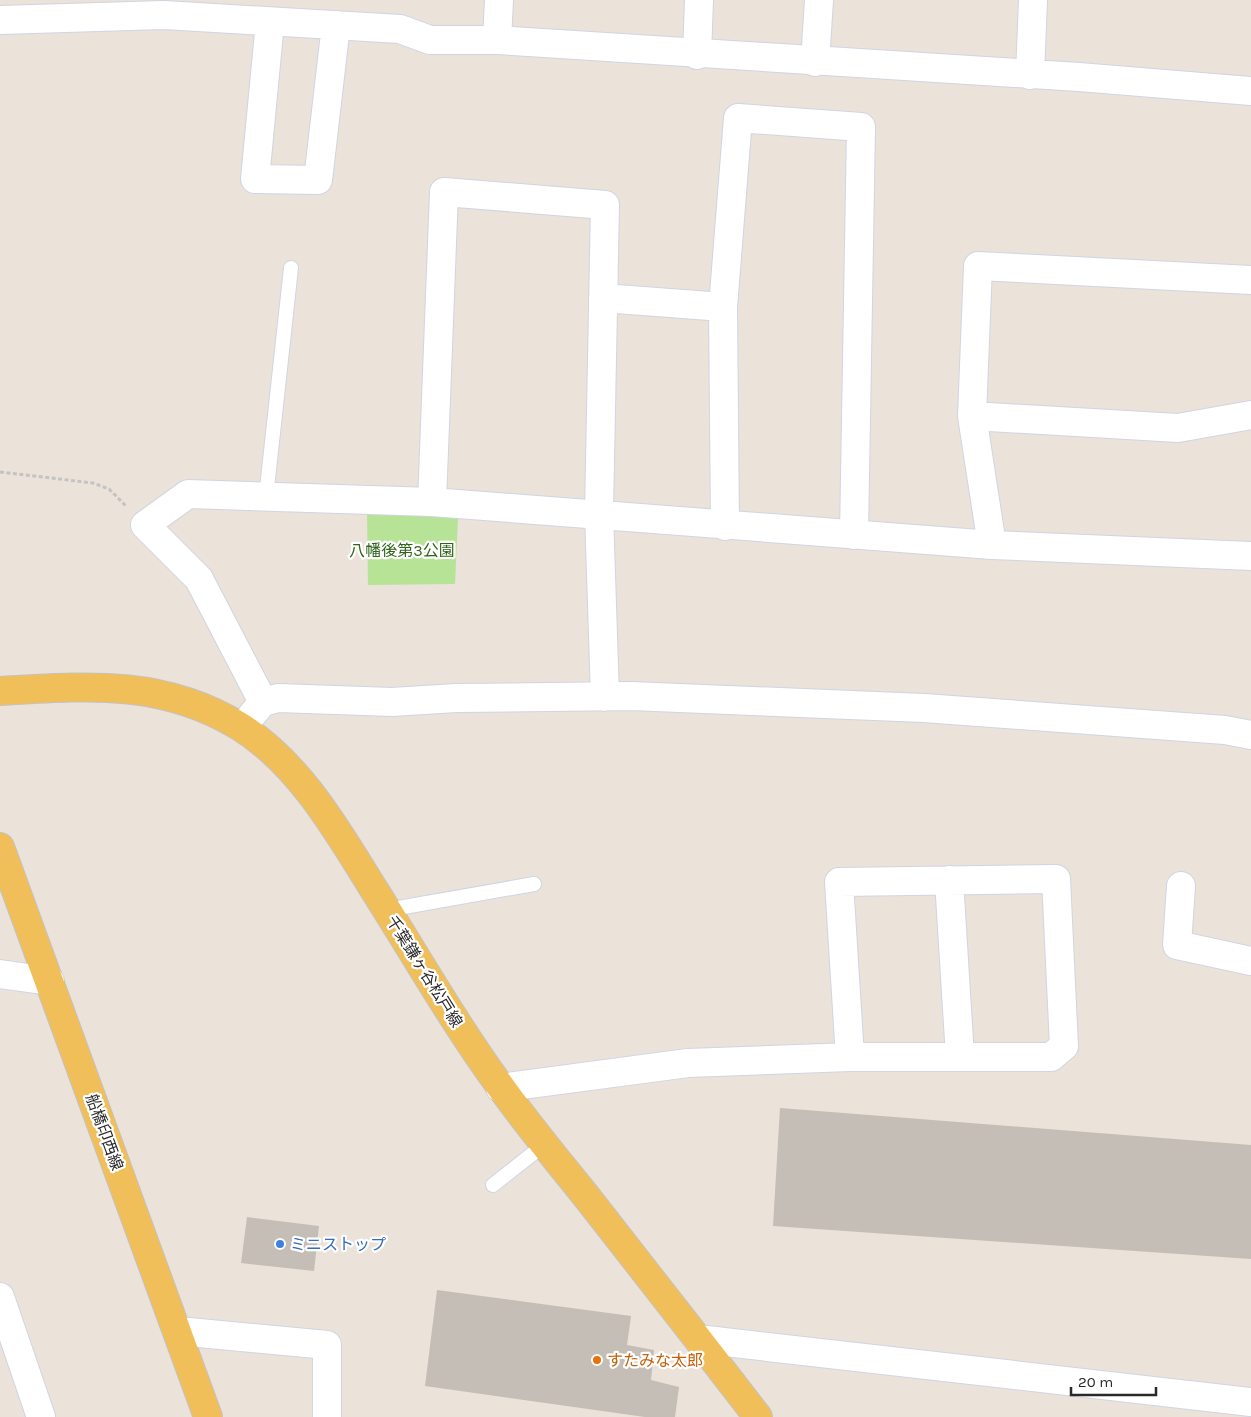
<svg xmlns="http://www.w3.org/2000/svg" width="1251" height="1417" font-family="Karla,'Noto Sans JP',sans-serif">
	<rect width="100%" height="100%" fill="#ebe2da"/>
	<!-- green -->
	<path fill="#b7e396" d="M367,511L458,518L455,584L368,585Z"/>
	<!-- building -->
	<path fill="#c4beb6" d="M780,1108L1251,1145V1259L773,1226Z
		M247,1217L319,1226L314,1271L241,1263Z
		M437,1290L631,1316L627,1345L654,1350L651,1380L679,1387L675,1417H645L425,1386Z"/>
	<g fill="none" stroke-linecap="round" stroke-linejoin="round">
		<defs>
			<path id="lane" d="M266,497L291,268
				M387,910L534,884
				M493,1185L545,1144"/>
			<path id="street" d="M0,20L164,15L400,29L430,40H497L1079,77L1251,91
				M270,22L255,179L318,180L336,25
				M497,40L499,0
				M697,55L699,0
				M815,62L819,0
				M1030,75L1033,0
				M603,298L723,307L725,526
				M723,307L738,118L861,127L854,535
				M972,416L1178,428L1251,415
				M432,502L444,192L605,205L599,513L605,697
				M992,545L972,416L978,266L1251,280
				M263,702L199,579L145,525L188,494L432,502L992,545L1251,556
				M252,715L263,702L278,698L392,702L456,698L631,696L924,708L1225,730L1251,735
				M949,880L960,1057
				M1181,886L1177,945L1251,961
				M0,974L50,981
				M500,1088L688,1063L850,1057H1051L1064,1046L1056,879L839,882L850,1057
				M0,1297L41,1417
				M178,1331L327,1345V1417
				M698,1339L1251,1402"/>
			<path id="primary" d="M0,691C86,686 162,679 239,726C299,763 337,830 373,888C415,954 454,1023 500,1086C527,1124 557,1160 586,1196C644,1270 701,1343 758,1417
				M0,847L208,1417"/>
		</defs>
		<!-- lane casing -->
		<use href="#lane" stroke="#d0d5e2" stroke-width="16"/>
		<!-- street casing -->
		<use href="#street" stroke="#d0d5e2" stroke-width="30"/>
		<!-- primary casing -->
		<use href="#primary" stroke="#c3c3c3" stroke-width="30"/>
		<!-- path -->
		<path stroke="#c3c3c3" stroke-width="3" stroke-dasharray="4 2.5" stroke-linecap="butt" d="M0,472L93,483L109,489L126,506"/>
		<!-- lane -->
		<use href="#lane" stroke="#fff" stroke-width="14"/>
		<!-- street -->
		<use href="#street" stroke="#fff" stroke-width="28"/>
		<!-- primary -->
		<use href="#primary" stroke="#f1bf5a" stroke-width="28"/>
	</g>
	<!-- markers -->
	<circle fill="#3f7fe0" stroke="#fff" stroke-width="2" cx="280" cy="1244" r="5"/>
	<circle fill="#e8710a" stroke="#fff" stroke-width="2" cx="597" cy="1360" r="5"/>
	<g text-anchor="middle" stroke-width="4.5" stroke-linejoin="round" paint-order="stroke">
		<!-- park labels -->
		<g font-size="16" fill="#306519" stroke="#fff">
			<text x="402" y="556">八幡後第3公園</text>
		</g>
		<!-- street labels -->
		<g font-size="16" fill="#292929" stroke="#fff">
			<text transform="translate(425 971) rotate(58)" y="6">千葉鎌ヶ谷松戸線</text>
			<text transform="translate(105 1132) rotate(70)" y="6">船橋印西線</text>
		</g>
		<!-- shop labels -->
		<g font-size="16" fill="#366cbe" stroke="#fff" text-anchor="start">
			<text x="290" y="1250">ミニストップ</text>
		</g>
		<!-- food labels -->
		<g font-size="16" fill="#c56008" stroke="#fff" text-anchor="start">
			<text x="607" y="1366">すたみな太郎</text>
		</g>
	</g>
	<!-- scale -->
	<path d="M1071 1387v8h85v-8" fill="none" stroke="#292929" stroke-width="2.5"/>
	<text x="1078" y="1387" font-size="15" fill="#292929" stroke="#ffffff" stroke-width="4" paint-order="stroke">20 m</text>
</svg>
